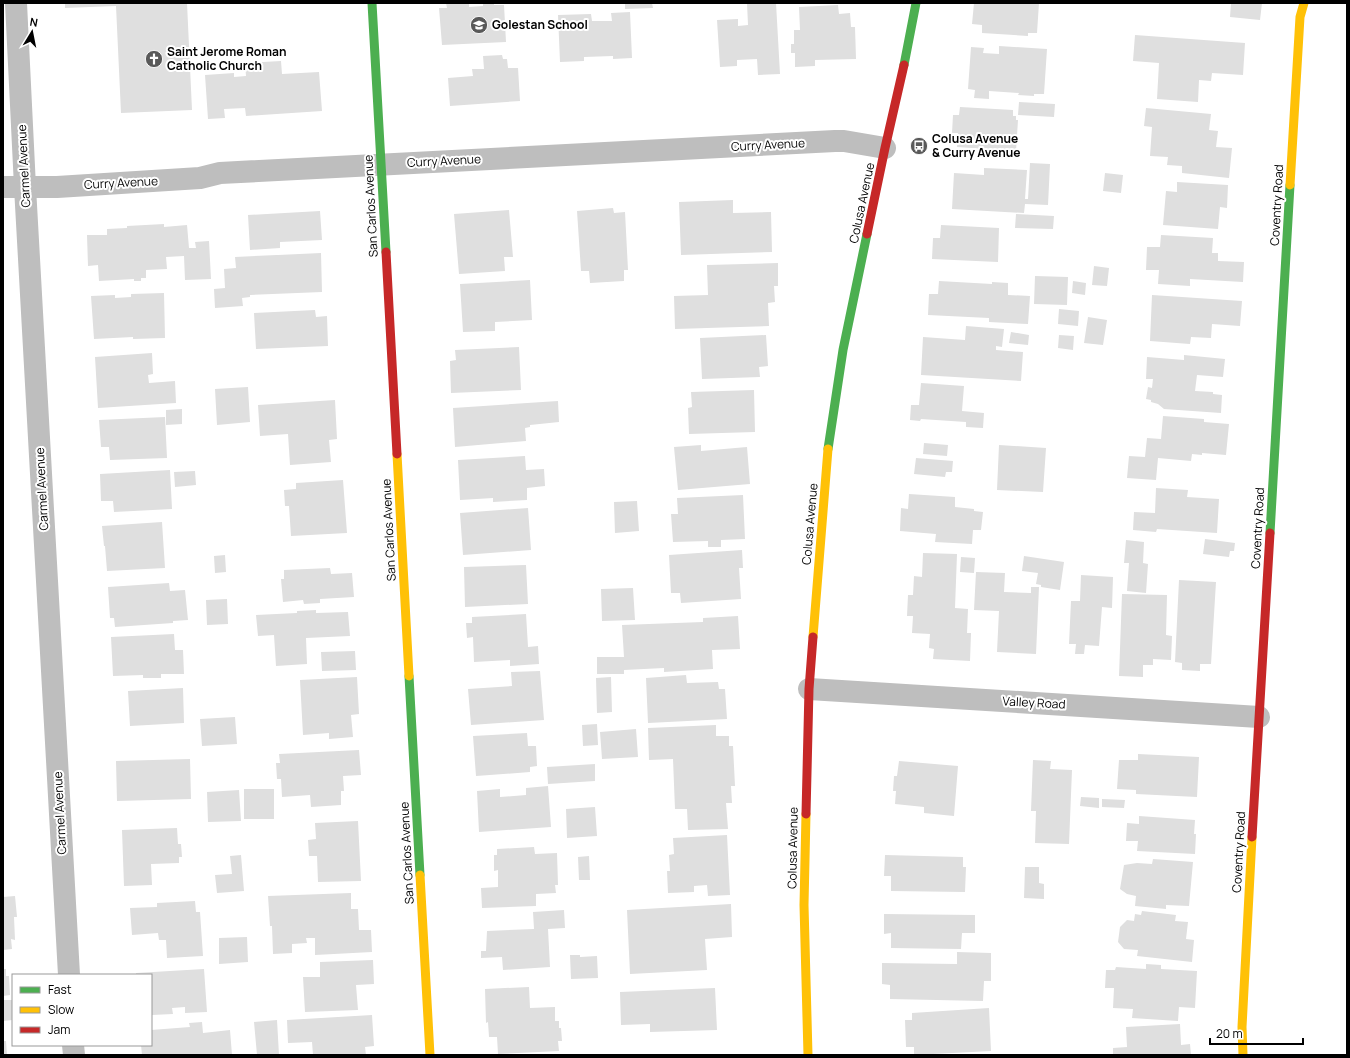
<svg xmlns="http://www.w3.org/2000/svg" width="1350" height="1058" font-family="Manrope,sans-serif">
	<rect width="100%" height="100%" fill="#fff"/>
	<!-- building -->
	<path fill="#dfdfdf" d="M65,3H187L192,110L121,113L116,6L65,8Z
		M446,3H469V7L483,6V3H494V5H504L506,42L442,45L439,8H447Z
		M625,3H652L653,8L625,9Z
		M747,3H776L780,74L758,75L757,59L737,60V66L720,67L717,20L738,19V26L748,25Z
		M974,3H1039L1037,33H1028V36L982,33V25L972,24Z
		M1231,3H1262L1260,20L1230,17Z
		M838,5L839,14L850,13L851,27H855L856,59L815,60V66L795,67V53H791V44H794V30H800L799,7Z
		M630,12L632,58L613,59V56L584,57V61L560,62L558,15L591,14L592,21H612L611,13Z
		M1135,35L1245,43L1243,75L1212,73L1211,81L1199,80L1198,102L1157,99L1159,63L1133,61Z
		M999,46L1047,49L1044,94H1034V96L1018,95L1019,93L989,91V99L974,98L975,90L968,89L971,47L984,48L983,53L999,54Z
		M502,55L503,59H507L508,68H518L520,101L450,106L448,78L473,76L472,69H484L483,56Z
		M281,61L282,74L319,72L322,111L246,116L245,108L224,109L225,118L208,119L205,75L234,73V77L246,76L245,63Z
		M1019,102L1055,104L1054,117L1018,115Z
		M960,107L1013,110V116H1016V120H1018L1016,151L957,147L958,133H952L953,115H959Z
		M1146,108L1211,114L1209,130L1218,131L1216,147L1232,148L1229,178L1182,173V166L1167,165L1168,157L1150,156L1152,127L1144,126Z
		M1030,163L1050,164L1048,205L1025,204L1024,213L952,209L954,173L984,175V168L1027,170L1025,199H1028Z
		M1105,173L1123,175L1121,193L1103,191Z
		M1177,182L1228,185L1227,208L1220,207L1218,229L1163,225L1166,191L1177,192Z
		M733,200V213L771,212L772,252L681,255L679,202Z
		M613,208L614,213L625,212L628,270H624V281L590,283L589,271H581L577,211Z
		M509,210L513,257H504L505,271L459,274L454,214Z
		M320,211L322,240L280,242V248L250,250L248,215Z
		M1016,214L1054,216L1053,229L1015,228Z
		M164,224V227L187,225L189,248H196L195,242L209,241L211,279L185,280L184,256L166,257L167,269L146,270V278H141V281H134V279L99,281L98,265L88,266L87,235H107V229L127,228V226Z
		M941,225L999,228L998,262L932,259L933,238H940Z
		M1161,235L1213,238L1212,253H1218V261L1244,262L1243,282L1190,279V286L1158,284L1159,270H1146L1147,247H1160Z
		M321,253L322,292L250,295V297L242,298L243,306L215,308L214,289L225,288L224,269L236,268L235,257Z
		M778,263V286H774L775,302L768,303L769,326L675,329L674,296L708,295L707,265Z
		M1094,266L1109,268L1107,286L1092,285Z
		M1035,276L1068,277L1067,305L1034,304Z
		M530,280L532,320L495,322V331L463,332L460,284Z
		M939,281L992,284V282L1008,283V295L1030,296L1028,324L989,322V318L928,315L929,294H938Z
		M1073,281L1086,283L1085,295L1072,293Z
		M164,293L165,338L133,339V337L94,339L91,296L115,295V298L131,297V294Z
		M1152,295L1242,301L1240,326L1212,324L1211,338L1191,337L1190,344L1150,341Z
		M1059,309L1079,311L1078,326L1058,324Z
		M315,310L316,317L327,316L328,346L256,349L254,313Z
		M1088,317L1107,320L1103,345L1084,343Z
		M966,326L1004,329L1002,347L996,346V350L1023,352L1021,381L921,375L923,337L965,340Z
		M1011,332L1029,335L1028,345L1009,343Z
		M766,335L768,366L759,367L760,377L702,379L700,338Z
		M1059,335L1074,336L1073,350L1058,348Z
		M519,347L521,390L451,393L450,361L456,360L455,350Z
		M152,353L153,374L148,375L149,383L175,381L176,403L98,408L95,357Z
		M1184,355L1225,359L1223,377L1197,375L1195,391L1213,392V394L1222,395L1221,413L1164,409L1158,404L1151,402V400L1146,399L1148,387L1152,388L1153,379H1146L1147,357L1184,360Z
		M921,383L964,386L962,411L984,413L983,428L966,427V422L921,419L920,421L910,420L911,405H919Z
		M248,387L250,422L217,425L215,389Z
		M754,390L755,432L689,434L688,408L692,407L691,392Z
		M335,400L337,439L329,440L331,462L290,465L288,434L260,436L258,405Z
		M558,401L559,422L530,425V427L525,428L526,441L455,447L453,408Z
		M182,409V424L166,425V410Z
		M1163,416L1204,419V422L1229,424L1226,455L1202,453V455L1192,454L1191,461L1158,458L1156,480L1127,478L1129,456L1145,457L1147,438L1161,439Z
		M165,417L167,458L110,460L109,447H101L99,420Z
		M924,443L948,445L947,456L923,454Z
		M701,445V451L747,447L750,484L678,490L674,447Z
		M999,445L1046,448L1043,492L997,490Z
		M525,456L526,470L544,469L545,486L527,488V500L493,502V498L460,500L458,460Z
		M916,458L953,461L952,472H946L945,477L914,474Z
		M170,470L172,509L114,512L113,501H101L100,474Z
		M195,471L196,485L175,487L174,472Z
		M343,480L347,533L291,536L289,506H285L284,490L296,489V483Z
		M1156,488L1188,490L1187,497L1219,499L1217,533L1157,529L1156,532L1133,530L1134,512L1155,513Z
		M909,494L955,497V507L974,509V511L983,512L981,530H973L972,544L935,542L936,534L900,531L901,508L908,509Z
		M743,495L745,539L721,540V547H708V541L673,542L671,514H678L677,498Z
		M637,501L639,531L615,533L614,502Z
		M528,508L531,550L463,555L460,513Z
		M162,522L165,568L107,571L105,546H104L102,526Z
		M1205,539L1235,543L1234,551H1230L1229,557L1203,554Z
		M1126,540L1144,542L1143,563L1148,564L1146,593L1127,591L1129,563H1124Z
		M742,550L743,568H739L741,599L681,603L680,593H671L669,555Z
		M923,553L957,554L955,608L968,609L967,633H971L970,661L933,659L934,649L929,648L930,634L912,633L913,616H907L908,595H913L914,576L922,577Z
		M225,555L226,572L215,573L214,556Z
		M1024,556L1064,562L1060,590L1041,587V585L1036,584L1038,573L1022,571Z
		M961,557L975,558L974,573L960,572Z
		M526,565L528,604L465,607L464,567Z
		M330,568L331,574L352,573L354,597L320,599V603L304,604L303,600L283,602L281,579H284V570Z
		M976,572L1005,573L1004,592L1031,593V587H1039L1036,654L997,652L999,611L974,610Z
		M1081,575L1113,577L1112,608L1102,607L1099,646L1085,645L1084,654H1075L1076,644H1069L1071,601H1080Z
		M1179,580L1216,582L1211,664H1200V671L1182,670V663L1175,662Z
		M169,583L170,591L185,590L188,620L173,621V623L115,627L114,618H110L108,587Z
		M633,588L635,620L602,621L601,589Z
		M1122,594L1167,595L1166,635L1172,636L1171,660L1153,659V665H1143V677L1119,676Z
		M227,599L228,624L207,625L206,600Z
		M316,610V613L348,612L350,636L306,638L307,664L276,666L274,635L258,636L256,615L297,613V611Z
		M526,614L528,647L538,646L539,664L510,666V660L474,662L473,637L467,638L466,623H472V617Z
		M738,616L740,649L712,650L713,669L664,672V668L624,670V674H597V657H624L622,625L703,622V618Z
		M174,634L175,650H183L184,674H161V678H143V675L113,676L111,637Z
		M355,651L356,670L322,671L321,652Z
		M540,671L544,720L471,725L468,689L512,686L511,672Z
		M686,675L687,683L718,682L719,689H725L727,719L648,723L646,678Z
		M357,677L359,714L351,715L353,737L329,739V733L303,735L300,680Z
		M611,677L612,712L597,713L596,678Z
		M183,688L184,723L130,726L128,691Z
		M235,717L237,744L202,746L200,719Z
		M597,724L598,745L583,746L582,725Z
		M716,725V736H729V746H733L735,786H731L732,803H726L728,829L688,830L687,809H675L673,759L649,760L648,728Z
		M636,729L638,757L602,759L600,732Z
		M527,733L528,746H536L537,766L530,767V772L476,776L473,736Z
		M359,750L361,775L343,776L344,791H341V805L311,807L310,795L282,797L281,779H277L276,763H280L279,754Z
		M1138,754L1199,757L1197,797L1136,794V790L1117,789L1119,760H1138Z
		M190,759L191,799L117,801L116,761Z
		M1033,760L1051,761L1050,769L1072,770L1069,844L1035,843L1036,811H1031Z
		M899,761L958,766L954,816L924,813V807L895,804L896,791H893L894,776H897Z
		M595,764V781L548,784L547,767Z
		M548,786L551,827L479,832L477,791L500,789V797L526,795V788Z
		M244,789H274V819H244Z
		M239,790L241,821L208,822L207,792Z
		M1081,797L1099,798V808L1080,806Z
		M1102,799L1125,800L1124,808L1102,807Z
		M595,807L597,836L567,838L566,809Z
		M1139,816L1195,820L1194,834H1196L1195,854L1137,851L1138,841H1126L1127,823L1139,824Z
		M358,821L361,881L318,882L317,856H309L308,840L316,839L315,823Z
		M177,828L178,844H181L182,857H179V863L151,864L152,885L124,886L122,830Z
		M727,835L730,895L708,896L707,885L694,886V892L668,893L667,871H670L669,855L674,854L673,838Z
		M534,847L535,854L557,853L558,885H555L556,893L536,894V906L482,908L481,888L498,887V870L494,871V855H497V849Z
		M241,855L244,891L217,893L215,875L232,874L230,856Z
		M885,855L963,857V867H966L965,892L891,891V876H884Z
		M589,856L590,880H579L578,857Z
		M1153,859L1193,862L1189,906L1166,905V909L1135,906L1136,896L1127,894L1120,889L1124,865L1137,863L1152,864Z
		M1025,867H1039V883L1044,884V899L1024,898Z
		M351,893V909H358L359,930H371L372,952L315,955V938H306L307,943L292,944V953L273,954L272,926H270L268,896Z
		M15,896L17,917H14L15,940L11,939L12,949L3,950V897Z
		M195,901L196,912H200L203,956L167,958L166,940H159L158,933L132,935L130,908L157,907V903Z
		M731,904L732,937L705,939L707,970L630,974L627,910Z
		M564,910L565,928L548,929L550,967L503,970L502,957L481,958V951H486L487,931L534,929L533,912Z
		M1142,911L1176,915L1175,921L1188,922L1186,939L1194,940L1192,962L1137,956L1138,950L1124,949L1118,942L1120,927L1127,920L1134,921L1135,914L1141,915Z
		M884,914L975,915V933H962L961,949L891,948V933L884,934Z
		M247,937L248,962L219,964V938Z
		M957,952L991,953V981H984L983,1001L890,999V985L882,984V963L957,964Z
		M570,955H580V957L597,956L598,978L571,979Z
		M373,960L374,984L356,985L358,1010L305,1012L303,977H320V962Z
		M1146,964L1161,965V969L1197,971L1195,1008L1179,1007L1178,1021L1132,1018L1133,1009L1113,1008L1114,988H1105L1106,970H1115L1116,967L1146,969Z
		M3,969H6V976H9L10,995L3,996Z
		M204,969L207,1012L185,1013V1007L172,1008L173,1014L152,1015L151,975H136V973Z
		M529,987L530,1008L555,1007V1021H559V1028H561L562,1041H558L559,1051L498,1054L497,1037H489L488,1022L486,1023L485,989Z
		M715,988L717,1030L650,1032V1024L621,1025L620,992Z
		M3,1000H13V1020L3,1021Z
		M989,1008L991,1051L914,1055V1047H906L905,1020H912V1013Z
		M372,1015L374,1046L365,1047L366,1055H313L312,1042L288,1043L287,1020Z
		M277,1020L279,1055H257L254,1022Z
		M202,1022L203,1033L230,1030L232,1055H142L141,1045H151V1030L190,1027L189,1023Z
		M1180,1024L1181,1045L1190,1044L1191,1055H1113V1048L1127,1047L1126,1027Z
		M3,1041H6L7,1055H3Z"/>
	<g fill="none" stroke-linecap="round" stroke-linejoin="round">
		<!-- street -->
		<path stroke="#bebebe" stroke-width="22" d="M16,3L25,187L69,975
			M3,187H57L200,178L220,173L835,141H844L885,148
			M809,689L1259,717
			M73,1045L74,1055"/>
		<!-- fast -->
		<path stroke="#4caf50" stroke-width="9" d="M372,3L386,252
			M904,65L916,3
			M828,449L843,350L867,234
			M1270,533L1290,185
			M409,676L420,875"/>
		<!-- slow -->
		<path stroke="#ffc107" stroke-width="9" d="M1290,185L1300,17L1304,3
			M397,454L409,676
			M813,637L828,449
			M806,814L804,905L808,1055
			M420,875L430,1055
			M1243,1055L1242,1027L1252,837"/>
		<!-- jam -->
		<path stroke="#c62828" stroke-width="9" d="M867,234L885,148L904,65
			M386,252L397,454
			M806,814L809,689L813,637
			M1252,837L1270,533"/>
	</g>
	<!-- icons -->
	<defs>
		<symbol id="school-disc" viewBox="-11 -11 22 22"><circle r="9.5" fill="#595959" stroke="#fff"/><path d="M0-5L7-2L0 1L-7-2ZM-4 1L0 2.5L4 1V4Q0 6-4 4Z" fill="#fff"/></symbol>
		<symbol id="church-disc" viewBox="-11 -11 22 22"><circle r="9.5" fill="#595959" stroke="#fff"/><path d="M-1.2-6h2.4v3.5h3.3v2.4h-3.3V6h-2.4V-.1h-3.3v-2.4h3.3Z" fill="#fff"/></symbol>
		<symbol id="bus-disc" viewBox="-11 -11 22 22"><circle r="9.5" fill="#595959" stroke="#fff"/><path d="M-5-6H5V4H4V6H2V4H-2V6H-4V4H-5ZM-3.5-4V0h7V-4ZM-3.5 1.2v1.5H-2V1.2ZM2 1.2v1.5H3.5V1.2Z" fill="#fff"/></symbol>
	</defs>
	<g fill-rule="evenodd">
		<use href="#school-disc" x="469" y="15" width="20" height="20"/>
		<use href="#church-disc" x="144" y="49" width="20" height="20"/>
		<use href="#bus-disc" x="909" y="136" width="20" height="20"/>
	</g>
	<g text-anchor="middle" stroke-width="4" stroke-linejoin="round" paint-order="stroke">
		<!-- poi labels -->
		<g font-size="12" font-weight="bold" fill="#000" stroke="#fff" text-anchor="start">
			<text x="492" y="29">Golestan School</text>
			<text x="167" y="56">Saint Jerome Roman<tspan x="167" dy="14">Catholic Church</tspan></text>
			<text x="932" y="143">Colusa Avenue<tspan x="932" dy="14">&amp; Curry Avenue</tspan></text>
		</g>
		<!-- street labels -->
		<g font-size="12" fill="#000" stroke="#fff">
			<text transform="translate(768 145) rotate(-3)" y="4">Curry Avenue</text>
			<text transform="translate(444 161) rotate(-3)" y="4">Curry Avenue</text>
			<text transform="translate(24 166) rotate(-93)" y="4">Carmel Avenue</text>
			<text transform="translate(121 183) rotate(-3)" y="4">Curry Avenue</text>
			<text transform="translate(862 203) rotate(-78)" y="4">Colusa Avenue</text>
			<text transform="translate(1277 205) rotate(-87)" y="4">Coventry Road</text>
			<text transform="translate(371 206) rotate(-93)" y="4">San Carlos Avenue</text>
			<text transform="translate(42 489) rotate(-93)" y="4">Carmel Avenue</text>
			<text transform="translate(810 524) rotate(-85)" y="4">Colusa Avenue</text>
			<text transform="translate(1258 528) rotate(-87)" y="4">Coventry Road</text>
			<text transform="translate(389 530) rotate(-93)" y="4">San Carlos Avenue</text>
			<text transform="translate(1034 703) rotate(3)" y="4">Valley Road</text>
			<text transform="translate(60 813) rotate(-93)" y="4">Carmel Avenue</text>
			<text transform="translate(793 848) rotate(-89)" y="4">Colusa Avenue</text>
			<text transform="translate(1239 852) rotate(-87)" y="4">Coventry Road</text>
			<text transform="translate(407 853) rotate(-93)" y="4">San Carlos Avenue</text>
		</g>
	</g>
	<!-- border -->
	<rect width="1350" height="1058" fill="none" stroke="#000000" stroke-width="8"/>
	<!-- legend -->
	<rect x="12" y="974" width="140" height="72" fill="#ffffff" stroke="#999999"/>
	<rect x="20" y="987" width="20" height="6" fill="#4caf50" stroke="#999999"/>
	<text x="48" y="994" font-size="12" fill="#000000">Fast</text>
	<rect x="20" y="1007" width="20" height="6" fill="#ffc107" stroke="#999999"/>
	<text x="48" y="1014" font-size="12" fill="#000000">Slow</text>
	<rect x="20" y="1027" width="20" height="6" fill="#c62828" stroke="#999999"/>
	<text x="48" y="1034" font-size="12" fill="#000000">Jam</text>
	<!-- north arrow -->
	<g transform="translate(32 32) rotate(10)" stroke="#ffffff" stroke-width="3" paint-order="stroke">
	<path d="M0-3L7 15L0 10L-7 15Z" fill="#000000"/>
	<text y="-6" font-size="11" font-weight="bold" text-anchor="middle" fill="#000000">N</text>
	</g>
	<!-- scale -->
	<path d="M1210 1038v6h93v-6" fill="none" stroke="#000000" stroke-width="2"/>
	<text x="1216" y="1038" font-size="12" fill="#000000" stroke="#ffffff" stroke-width="3" paint-order="stroke">20 m</text>
</svg>
